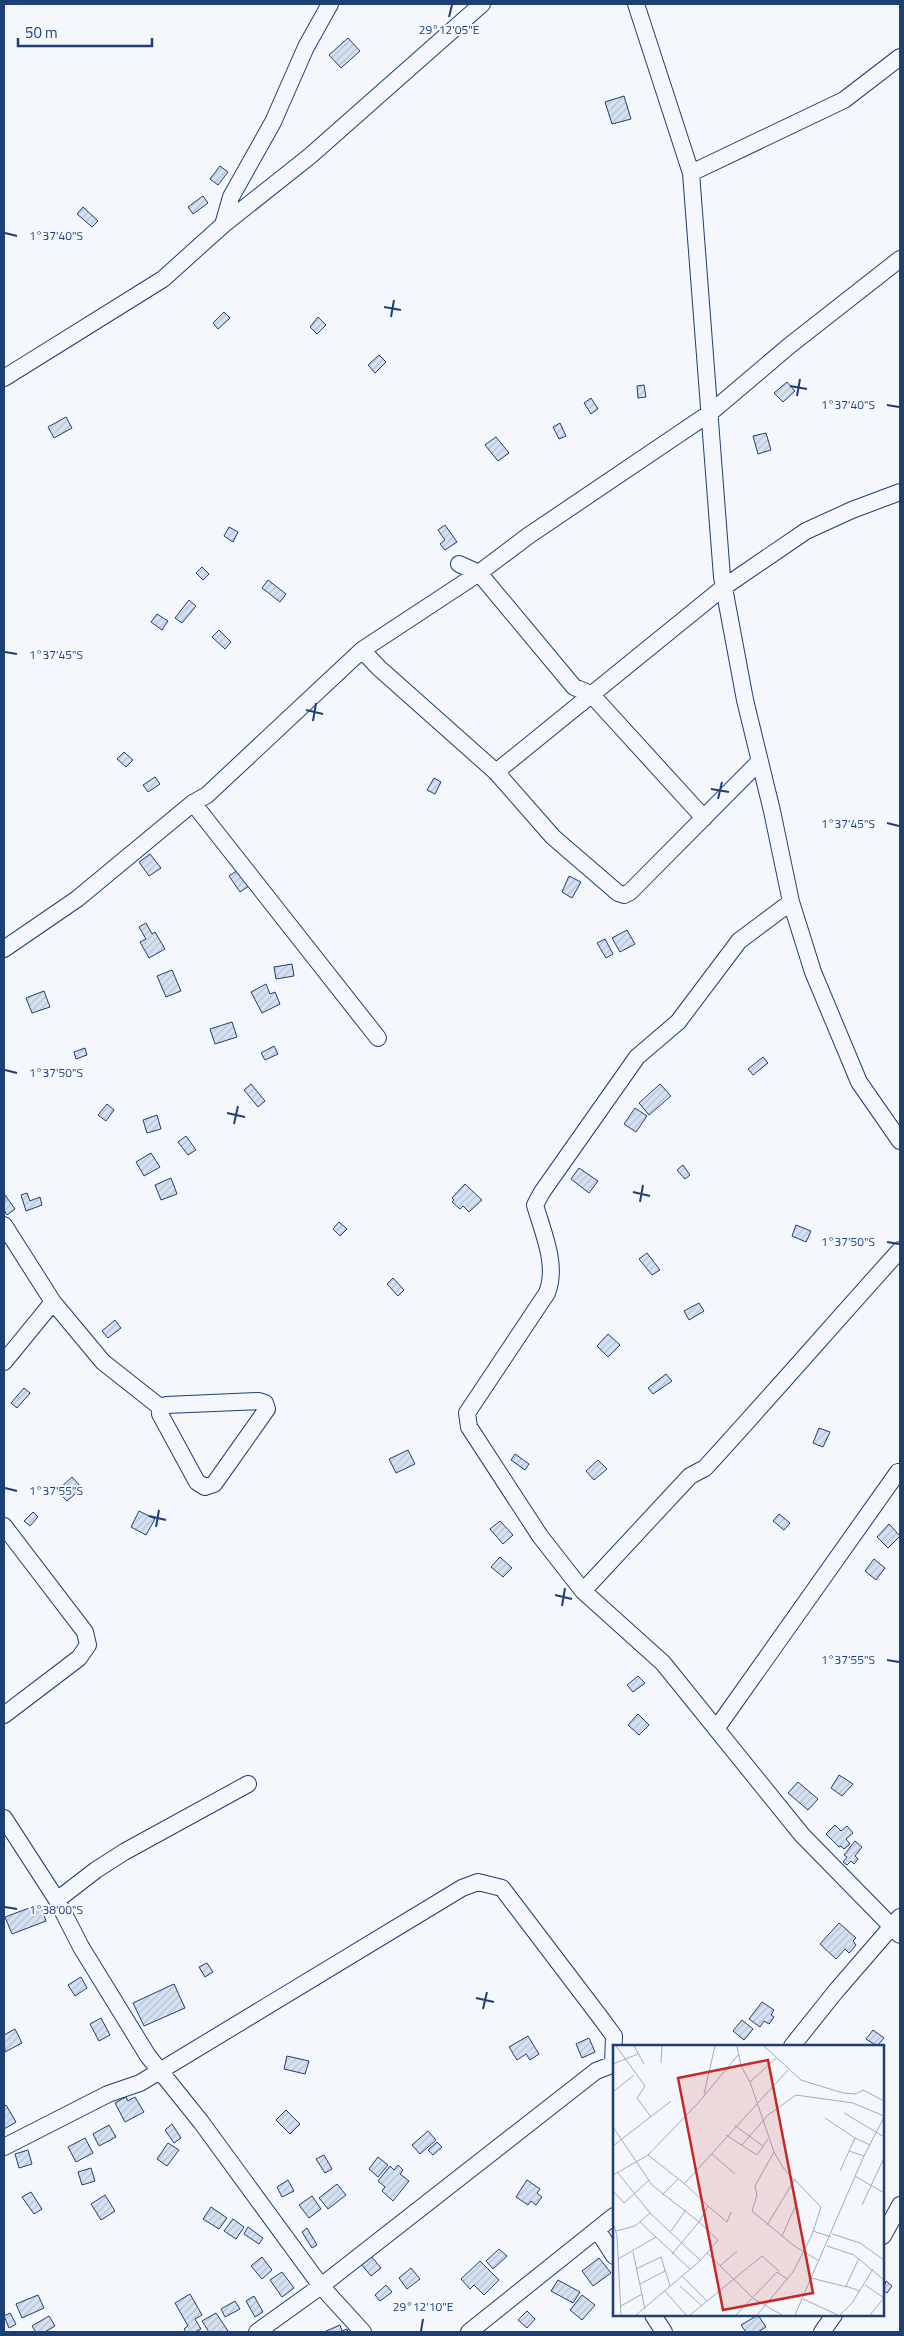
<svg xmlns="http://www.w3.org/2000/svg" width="904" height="2336" font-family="'Titillium Web',sans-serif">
	<defs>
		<pattern id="building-hatch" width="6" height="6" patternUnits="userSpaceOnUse" patternTransform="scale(1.25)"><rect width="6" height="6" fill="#d5e0f0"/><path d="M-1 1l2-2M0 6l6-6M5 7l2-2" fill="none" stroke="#b6c1d1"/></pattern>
	</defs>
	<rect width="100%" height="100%" fill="#f4f7fb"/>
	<!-- building -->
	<path fill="url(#building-hatch)" stroke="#1d3f73" d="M348,38L360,51L341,68L329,55Z
		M624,96L631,119L612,124L605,102Z
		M220,166L228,172L218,185L210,179Z
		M203,196L208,203L193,214L188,207Z
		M83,207L98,221L92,227L77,214Z
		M224,312L230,318L218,329L213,323Z
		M318,317L326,325L317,334L310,327Z
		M379,355L386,362L375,373L368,365Z
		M787,382L795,391L783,402L774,393Z
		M644,385L646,397L638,398L637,386Z
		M591,398L598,409L591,414L584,403Z
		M66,417L72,428L54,438L48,427Z
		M560,423L566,436L559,439L553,427Z
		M766,433L771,450L758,454L753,436Z
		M496,437L509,453L498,461L485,445Z
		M445,525L457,542L445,550L440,544L445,540L438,530Z
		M229,527L238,532L233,542L224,536Z
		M202,567L209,574L203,580L196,573Z
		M268,580L286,594L280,602L262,588Z
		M189,600L196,606L182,623L175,618Z
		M157,614L168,621L162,630L151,622Z
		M219,630L231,642L225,649L212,637Z
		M124,752L133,760L126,767L117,759Z
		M155,777L160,784L148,792L143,785Z
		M434,778L441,782L435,794L427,790Z
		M150,854L161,868L149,876L139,862Z
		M238,870L249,886L240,892L229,876Z
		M569,876L581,882L572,898L562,892Z
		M146,923L152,934L155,932L165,949L149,958L140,942L146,939L139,927Z
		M627,930L635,944L620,952L612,938Z
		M605,939L613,954L606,958L597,943Z
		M292,964L294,976L276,979L274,967Z
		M172,970L181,991L166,997L157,976Z
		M266,984L270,994L275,992L280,1004L262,1013L251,992Z
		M44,991L50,1007L32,1013L26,998Z
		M232,1022L237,1037L215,1044L210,1029Z
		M274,1046L278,1054L265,1060L261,1053Z
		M85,1048L87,1055L76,1059L74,1052Z
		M763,1057L768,1063L753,1075L748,1069Z
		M251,1084L265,1101L258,1107L244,1090Z
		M660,1084L671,1096L649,1115L639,1103Z
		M107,1104L114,1110L106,1121L98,1115Z
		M635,1108L647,1116L636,1132L624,1124Z
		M157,1115L161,1129L147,1133L143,1120Z
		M186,1136L196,1150L188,1155L178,1142Z
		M151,1153L160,1167L144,1176L136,1162Z
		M683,1165L690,1175L685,1179L677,1170Z
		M579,1168L598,1181L589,1193L571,1179Z
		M171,1178L177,1194L161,1200L155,1185Z
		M465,1184L482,1200L469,1212L463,1206L460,1209L452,1202L454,1200L452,1198Z
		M27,1193L30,1201L40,1197L42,1205L26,1211L21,1195Z
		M5,1195L15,1209L7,1215L4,1210Z
		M339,1222L347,1229L340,1236L333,1229Z
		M796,1225L811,1231L806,1242L792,1236Z
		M647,1253L660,1270L652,1275L639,1259Z
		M393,1278L404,1290L398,1296L387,1284Z
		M699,1303L704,1311L689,1320L684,1311Z
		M115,1320L121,1328L108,1338L102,1331Z
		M608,1334L620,1345L608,1357L597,1346Z
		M666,1374L672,1381L653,1394L648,1388Z
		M24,1388L30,1393L17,1408L11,1403Z
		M819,1428L830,1432L823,1447L813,1443Z
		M408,1450L415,1464L396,1473L389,1459Z
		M515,1454L529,1464L525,1470L511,1460Z
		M598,1460L607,1469L594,1480L586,1471Z
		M72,1477L82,1488L67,1501L57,1491Z
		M139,1511L155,1519L146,1535L131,1527Z
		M33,1512L38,1517L30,1526L24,1521Z
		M779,1514L790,1523L784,1530L773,1521Z
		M500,1521L513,1535L503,1544L490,1529Z
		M889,1524L900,1536L888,1548L877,1537Z
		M500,1557L512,1568L503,1577L491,1567Z
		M874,1559L885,1568L876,1580L865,1571Z
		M638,1676L645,1683L633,1692L627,1685Z
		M638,1714L649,1725L639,1735L628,1725Z
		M839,1775L853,1784L842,1796L831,1788Z
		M798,1782L818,1799L808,1810L788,1793Z
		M835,1825L841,1831L847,1826L853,1833L846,1839L850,1844L844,1849L841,1846L839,1847L826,1834Z
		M855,1841L862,1847L855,1856L858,1859L854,1864L851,1861L847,1865L843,1862L847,1857L844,1855Z
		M40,1904L46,1921L12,1934L5,1917Z
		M839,1923L856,1938L853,1941L856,1945L849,1953L845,1949L836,1959L820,1944Z
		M207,1963L213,1972L205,1977L199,1967Z
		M81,1977L87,1988L75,1996L68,1985Z
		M174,1984L185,2008L144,2026L133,2003Z
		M762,2002L774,2010L771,2015L774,2017L769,2024L764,2021L760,2027L749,2019Z
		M101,2018L110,2035L99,2041L90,2024Z
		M742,2020L753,2029L744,2040L733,2031Z
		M15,2029L22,2043L5,2052L4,2035Z
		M873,2030L884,2038L877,2046L866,2039Z
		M528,2036L539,2054L530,2060L526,2054L517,2060L509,2047Z
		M589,2038L595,2052L582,2058L576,2044Z
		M287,2056L309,2061L305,2074L284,2069Z
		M126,2097L128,2101L135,2097L144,2112L125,2122L115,2103Z
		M6,2105L16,2122L4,2129V2106Z
		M286,2110L300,2124L290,2134L276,2120Z
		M172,2124L181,2138L174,2143L165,2130Z
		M109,2125L116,2137L99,2146L93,2134Z
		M428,2131L436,2140L420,2154L412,2145Z
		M85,2138L93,2153L76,2162L68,2147Z
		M437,2142L442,2147L433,2155L428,2150Z
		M168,2143L179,2150L167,2166L157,2159Z
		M28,2150L32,2164L19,2168L15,2154Z
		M324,2155L332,2169L325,2173L316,2159Z
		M378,2157L388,2165L378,2177L369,2169Z
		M398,2165L403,2170L400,2174L409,2181L393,2201L382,2191L385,2187L378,2181L390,2166L394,2170Z
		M91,2168L95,2181L82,2185L78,2172Z
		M288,2180L294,2191L282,2197L277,2187Z
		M527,2180L540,2189L537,2193L542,2197L536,2205L531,2201L528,2205L516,2197Z
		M337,2184L346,2195L328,2209L319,2198Z
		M31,2192L42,2209L34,2214L22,2197Z
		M105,2195L115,2211L101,2220L91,2204Z
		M312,2196L321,2209L309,2218L299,2205Z
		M211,2207L227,2218L219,2229L203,2219Z
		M233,2219L244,2227L236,2239L224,2231Z
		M248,2227L263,2238L259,2244L244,2234Z
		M307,2228L317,2245L312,2248L302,2232Z
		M499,2249L507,2256L493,2269L486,2261Z
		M371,2256L381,2268L371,2276L361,2264Z
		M262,2257L272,2270L262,2279L251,2266Z
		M599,2258L611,2273L593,2286L582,2271Z
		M480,2261L499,2280L484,2295L474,2285L470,2289L461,2279Z
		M411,2268L420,2279L407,2289L399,2278Z
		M282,2272L294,2288L282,2297L270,2280Z
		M558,2280L580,2292L573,2303L551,2291Z
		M886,2281L892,2286L887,2293L883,2290Z
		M386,2285L392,2292L380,2301L375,2295Z
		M190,2294L202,2315L195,2319L201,2329L195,2332H186L184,2329L188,2326L175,2303Z
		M38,2295L44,2308L22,2318L16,2304Z
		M582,2295L595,2305L582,2320L570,2310Z
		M254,2296L263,2312L255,2317L246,2301Z
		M235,2301L240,2309L225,2317L221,2309Z
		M527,2311L535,2319L527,2328L518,2320Z
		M10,2313L16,2324L9,2328L4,2316Z
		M216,2313L228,2331L226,2332H209L202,2321Z
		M758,2315L766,2327L758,2332H746L741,2325Z
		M49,2316L55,2326L45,2332H36L32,2326Z
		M340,2325L342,2331L347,2329L348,2332H324Z"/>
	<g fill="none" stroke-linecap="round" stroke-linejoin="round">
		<defs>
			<path id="minor" d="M636,4L691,173L722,577L745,700L772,811L791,902L813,972L859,1082L900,1141
				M691,173L844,100L900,57
				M223,225L231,197L273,122L306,47L330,4
				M4,378L163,279L223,225L310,156L482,4
				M459,564L479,573L574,687L591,694L704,818
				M362,650L379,668L496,772L553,837L618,893L624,895L630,892L760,761
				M496,772L724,587L806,531L852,510L900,492
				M193,803L378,1038
				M791,902L739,941L678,1022L637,1057L542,1192L535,1205C543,1233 558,1265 547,1293L467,1413L469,1427L540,1536L583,1591L663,1663L802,1835L900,1935
				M4,949L77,899L193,803L207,795L362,650L479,573L528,536L710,413L789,346L900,259
				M4,1225L53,1302L4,1362
				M53,1302L103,1362L160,1407V1414L197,1482L205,1487L214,1484L267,1409L265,1403L259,1401L166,1405L160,1407
				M4,1526L85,1632L88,1645L79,1658L4,1715
				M583,1591L690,1476L705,1468C771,1396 835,1322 900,1250
				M716,1729L898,1472
				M4,1818L57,1900L81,1947L148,2056L201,2122L321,2286L363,2332
				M57,1900L96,1870L124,1852L248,1784
				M792,2046L836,1991L900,1917
				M4,2147L108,2094L140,2083L462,1888L478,1882L502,1888L600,2017L614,2036L613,2063
				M598,2231L614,2256
				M883,2236L900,2205
				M653,2315L664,2332
				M257,2332L321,2286L596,2071L614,2064
				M469,2332L614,2216
				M822,2332L834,2315"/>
		</defs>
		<!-- minor casing -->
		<use href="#minor" stroke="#1d3f73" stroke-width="18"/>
		<!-- minor -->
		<use href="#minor" stroke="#f4f7fb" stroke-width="16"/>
	</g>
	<!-- ticks -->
	<path fill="none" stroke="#1d3f73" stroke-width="2" d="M449,17L452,5M5,233L17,236M384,307L401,310M391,317L394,300M790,386L807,389M797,396L800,379M887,405L899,407M5,652L17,654M306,710L323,714M313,721L316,703M711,789L729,792M718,799L722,782M887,823L899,826M5,1070L17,1073M227,1113L245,1117M234,1124L238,1106M633,1192L650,1196M640,1202L643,1185M887,1242L899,1244M5,1488L17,1491M149,1516L166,1520M156,1527L159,1510M555,1595L572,1599M562,1606L565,1588M887,1660L899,1662M5,1907L17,1909M476,1998L494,2002M483,2009L487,1992M421,2331L423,2319"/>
	<!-- overview -->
	<g transform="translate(613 2045)">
		<rect width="271" height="271" fill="#f4f7fb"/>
		<path fill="none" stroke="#9eadc5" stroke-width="1" d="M3,1L32,41L24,53L38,72M21,1L31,19M124,1L128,21L137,37L161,107L171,124L208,162L199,190L180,227L144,270M151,1L188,35L230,48L243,49L250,45L271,56M48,18L49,1M0,19L25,9M137,37L163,13M0,47L21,30M91,49L102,1M231,68L271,92M212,73L242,93L257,100M121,80L150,101M0,82L39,140L86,177L59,209M113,90L144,110L155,94M129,100L155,70L183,50L240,58L271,71M0,101L58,56M236,106L251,111M161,107L142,141L144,150L139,166L180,200L206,216M99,109L122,129M227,126L242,93M0,130L35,110L86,57L125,10M242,131L271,148M72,138L175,25M0,146L11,158L36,135M49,150L65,134M249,160L271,113M95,161L114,177L118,167M37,168L87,215M0,177L4,191L8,270M27,177L77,224M154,180L182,134M3,186L22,181L37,168L5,128M58,186L73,165M200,186L218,192M219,189L247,198L271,215M169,191L182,162M214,201L241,210L271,235M20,207L32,264M94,208L141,254L169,270M246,213L233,241L247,246M5,214L43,192M107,221L124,206M23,224L48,212L57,241M69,231L94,256M198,233L234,242M27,239L52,226M252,240L271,253M67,241L89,261M52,246L73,270M190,254L225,270M8,261L29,249M23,270L87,216L105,195L86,177L95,161L72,139L35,110M77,270L149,211L166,226M123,270L164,227L174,234M182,270L250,113L271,72M227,270L239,258L260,224M257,270L271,253"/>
		<path fill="#c62828" fill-opacity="0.15" stroke="#c62828" stroke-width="2.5" d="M155,15L200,248L110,265L65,33Z"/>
		<rect width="271" height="271" fill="none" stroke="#1d3f73" stroke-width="2.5"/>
	</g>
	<g font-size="12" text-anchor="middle" fill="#1d3f73" stroke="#f4f7fb" stroke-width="4" stroke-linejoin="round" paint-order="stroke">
		<text x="449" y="34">29°12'05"E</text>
		<text x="56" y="240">1°37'40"S</text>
		<text x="848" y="409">1°37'40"S</text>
		<text x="56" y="659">1°37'45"S</text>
		<text x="848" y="828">1°37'45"S</text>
		<text x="56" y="1077">1°37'50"S</text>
		<text x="848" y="1246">1°37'50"S</text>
		<text x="56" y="1495">1°37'55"S</text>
		<text x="848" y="1664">1°37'55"S</text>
		<text x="56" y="1914">1°38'00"S</text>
		<text x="423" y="2311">29°12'10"E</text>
	</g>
	<!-- border -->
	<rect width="904" height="2336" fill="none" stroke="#1d3f73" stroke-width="10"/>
	<!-- scale -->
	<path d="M18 38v8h134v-8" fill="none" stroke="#1d3f73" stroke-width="2.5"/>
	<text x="25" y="38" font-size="15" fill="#1d3f73" stroke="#f4f7fb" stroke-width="4" paint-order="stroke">50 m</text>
</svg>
